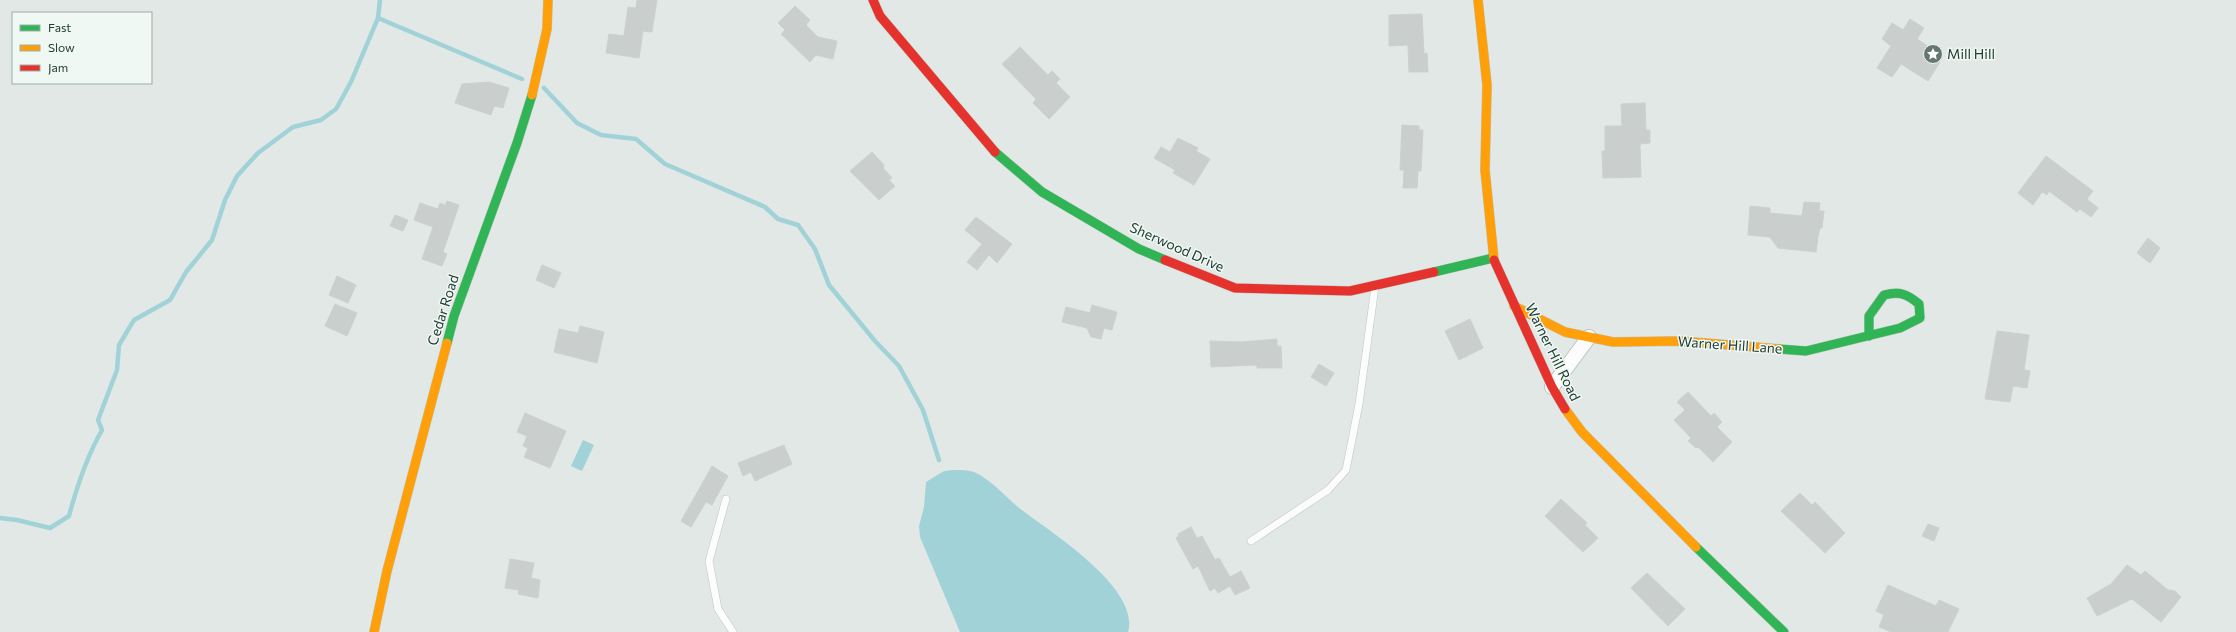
<svg xmlns="http://www.w3.org/2000/svg" width="2236" height="632" font-family="Commissioner,sans-serif">
	<rect width="100%" height="100%" fill="#e2e8e5"/>
	<!-- water -->
	<path fill="#a1d2d8" d="M583,440L594,445L582,471L571,466Z
		M953,470C960,470 968,470 974,472C989,478 1006,497 1019,508C1049,531 1141,588 1128,632H960L920,537L919,526L924,507L926,482L944,471Z"/>
	<g fill="none" stroke-linecap="round" stroke-linejoin="round">
		<!-- stream -->
		<path stroke="#a1d2d8" stroke-width="4.5" d="M378,18L522,79
			M544,88L577,123L601,135L636,139L665,164L765,207L778,219L798,225L815,249L829,285L875,341L899,366L923,410L939,460
			M0,518L17,520L50,528L69,516C77,486 86,458 102,430L98,420L117,370L119,345L134,320L170,300L186,272L212,240L225,200L237,176L258,153L293,127L321,120L336,109L351,82L378,18L380,0"/>
	</g>
	<!-- building -->
	<path fill="#cacfcd" stroke="#cbd1ce" d="M637,0H657L652,32L643,31L639,58L606,53L609,34L624,36L628,7L636,8Z
		M795,6L810,20L806,25L818,37L837,41L833,59L816,55L810,62L781,34L785,30L778,23Z
		M1422,14L1424,54L1427,53L1428,72H1409L1408,45L1389,46V15Z
		M1910,19L1924,28L1917,39L1938,53L1937,60L1940,62L1928,81L1901,64L1892,77L1877,68L1891,46L1882,39L1892,23L1903,30Z
		M1020,47L1048,75L1052,71L1060,79L1056,83L1070,97L1049,119L1033,103L1036,99L1002,64Z
		M489,82L509,88L503,108L494,106L491,115L455,103L462,84Z
		M1645,103L1646,130H1650V143L1640,144L1641,177L1603,178L1602,151H1605V126H1622L1621,104Z
		M1402,125L1419,126V130H1423L1421,171H1418L1417,188H1403L1404,170H1400Z
		M1178,138L1198,148L1196,151L1210,159L1194,185L1173,173L1175,170L1154,158L1161,147L1170,152Z
		M872,152L884,165L883,168L892,178L889,180L895,186L879,200L850,171Z
		M2046,156L2093,191L2087,199L2098,208L2091,217L2080,209L2077,212L2049,191L2047,195L2042,192L2033,205L2018,193Z
		M447,201L459,205L443,252L447,254L442,266L422,259L433,227L414,220L420,203L438,209L440,203L445,205Z
		M1804,202L1820,203L1819,211H1824L1822,228H1820L1818,236L1816,252L1778,248L1770,237L1748,235L1750,206L1770,208V213L1802,216Z
		M395,215L408,220L403,231L390,226Z
		M976,217L1012,244L997,263L989,255L977,270L967,262L982,244L965,230Z
		M2148,238L2160,248L2150,263L2137,253Z
		M542,265L561,273L554,288L536,280Z
		M337,276L356,285L348,303L329,295Z
		M335,304L357,313L347,336L325,326Z
		M1092,305L1117,312L1112,330L1104,328L1101,339L1091,337L1087,328L1062,322L1066,307L1090,313Z
		M1470,319L1483,348L1459,360L1445,331Z
		M580,326L604,332L597,363L554,352L559,329L578,333Z
		M1997,331L2029,335L2024,370L2030,371L2027,388L2013,386L2010,402L1985,399Z
		M1277,339V346H1281L1282,368H1257V365L1211,367L1210,341L1241,342Z
		M1319,364L1334,373L1326,386L1311,377Z
		M1688,392L1711,416L1714,413L1722,422L1717,427L1732,442L1713,462L1698,447L1696,448L1688,441L1691,438L1674,420L1685,410L1677,402Z
		M525,413L566,431L550,468L524,457L528,448L523,446L527,436L517,432Z
		M784,445L792,464L755,481L751,472L743,476L738,463Z
		M712,466L728,476L712,505L706,502L691,527L681,521Z
		M1800,493L1812,505L1815,502L1845,533L1825,553L1781,511Z
		M1561,499L1587,523L1585,525L1598,538L1583,552L1545,516Z
		M1928,524L1939,528L1934,541L1922,536Z
		M1191,527L1197,538L1202,536L1215,560L1219,558L1230,577L1241,571L1250,588L1235,595L1230,586L1218,593L1215,588L1210,591L1198,566L1193,569L1176,538L1179,536L1178,534Z
		M510,559L534,563L531,578L540,580L538,598L518,594L519,590L505,588Z
		M2127,565L2141,575L2145,571L2168,590L2175,591L2181,597L2161,622L2132,599L2097,616L2087,598L2111,584Z
		M1647,573L1685,609L1668,626L1631,588Z
		M1888,585L1936,606L1939,600L1959,609L1948,632H1891L1879,627L1884,615L1876,611Z"/>
	<g fill="none" stroke-linecap="round" stroke-linejoin="round">
		<defs>
			<path id="lane" d="M726,499L709,561L718,609L733,632
				M1251,541L1328,490L1346,470L1359,404L1375,287"/>
			<path id="street" d="M1552,387L1589,337"/>
			<path id="fast" d="M995,152L1042,192L1139,249L1165,260
				M1434,272L1493,258
				M447,343L454,316L517,143L532,95
				M1779,349L1806,351L1900,328L1920,318L1919,304C1907,294 1900,291 1884,295L1869,316V336
				M1696,547L1784,632"/>
			<path id="slow" d="M1478,0L1487,85L1485,170L1494,260
				M532,95L547,29L548,0
				M1514,306L1565,332L1613,342L1680,341L1779,349
				M1565,409L1582,432L1696,547
				M374,632L387,571L447,343"/>
			<path id="jam" d="M873,0L880,16L995,152
				M1165,260L1235,288L1350,291L1434,272
				M1494,260L1552,387L1565,409"/>
		</defs>
		<!-- lane casing -->
		<use href="#lane" stroke="#bfc5c2" stroke-width="8"/>
		<!-- street casing -->
		<use href="#street" stroke="#bfc5c2" stroke-width="16"/>
		<!-- fast casing -->
		<use href="#fast" stroke="#bec6c2" stroke-width="10"/>
		<!-- slow casing -->
		<use href="#slow" stroke="#bec6c2" stroke-width="10"/>
		<!-- jam casing -->
		<use href="#jam" stroke="#bec6c2" stroke-width="10"/>
		<!-- lane -->
		<use href="#lane" stroke="#fbfcfb" stroke-width="7"/>
		<!-- street -->
		<use href="#street" stroke="#fbfcfb" stroke-width="14"/>
		<!-- fast -->
		<use href="#fast" stroke="#30b455" stroke-width="9"/>
		<!-- slow -->
		<use href="#slow" stroke="#ff9f0a" stroke-width="9"/>
		<!-- jam -->
		<use href="#jam" stroke="#e5322d" stroke-width="9"/>
	</g>
	<!-- icons -->
	<defs>
		<symbol id="sight-disc" viewBox="-11 -11 22 22"><circle r="9.5" fill="#647871" stroke="#f0f8f3"/><path d="M0-6L1.8-2.2L6-1.7L2.9 1.2L3.7 5.4L0 3.3L-3.7 5.4L-2.9 1.2L-6-1.7L-1.8-2.2Z" fill="#fff"/></symbol>
	</defs>
	<g fill-rule="evenodd">
		<use href="#sight-disc" x="1922" y="43" width="22" height="22"/>
	</g>
	<g text-anchor="middle" stroke-width="3" stroke-linejoin="round" paint-order="stroke">
		<!-- poi labels -->
		<g font-size="14" fill="#203c33" stroke="#f0f8f3" text-anchor="start">
			<text x="1947" y="59">Mill Hill</text>
		</g>
		<!-- street labels -->
		<g font-size="14" fill="#203c33" stroke="#f0f8f3">
			<text transform="translate(1177 247) rotate(24)" y="5">Sherwood Drive</text>
			<text transform="translate(443 310) rotate(-72)" y="5">Cedar Road</text>
			<text transform="translate(1730 345) rotate(4)" y="5">Warner Hill Lane</text>
			<text transform="translate(1553 352) rotate(64)" y="5">Warner Hill Road</text>
		</g>
	</g>
	<!-- legend -->
	<rect x="12" y="12" width="140" height="72" fill="#f0f8f3" stroke="#9dada6"/>
	<rect x="20" y="25" width="20" height="6" fill="#30b455" stroke="#9dada6"/>
	<text x="48" y="32" font-size="12" fill="#203c33">Fast</text>
	<rect x="20" y="45" width="20" height="6" fill="#ff9f0a" stroke="#9dada6"/>
	<text x="48" y="52" font-size="12" fill="#203c33">Slow</text>
	<rect x="20" y="65" width="20" height="6" fill="#e5322d" stroke="#9dada6"/>
	<text x="48" y="72" font-size="12" fill="#203c33">Jam</text>
</svg>
